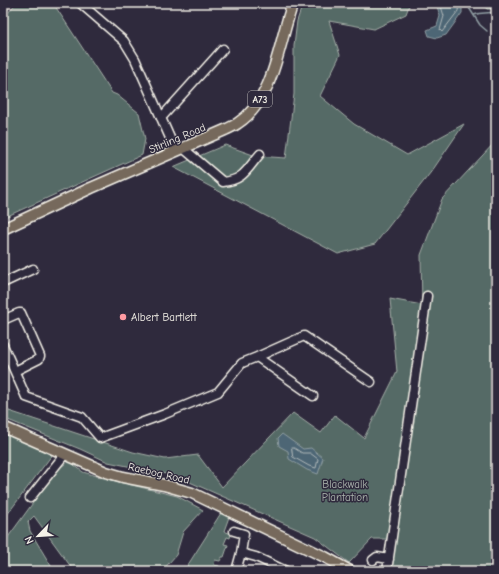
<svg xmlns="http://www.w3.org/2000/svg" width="499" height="574" font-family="'Comic Neue',sans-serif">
	<rect width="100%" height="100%" fill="#2f2a3d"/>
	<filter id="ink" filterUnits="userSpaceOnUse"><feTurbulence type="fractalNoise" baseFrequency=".025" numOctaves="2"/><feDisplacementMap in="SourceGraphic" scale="8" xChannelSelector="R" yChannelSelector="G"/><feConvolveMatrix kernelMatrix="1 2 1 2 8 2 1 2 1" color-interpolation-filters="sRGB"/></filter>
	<g filter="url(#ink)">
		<!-- green -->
		<path fill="#556b66" stroke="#a4aea7" d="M16,3H53L112,93L117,95L139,113L145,139L142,155L3,218V19Z
			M303,3H410L406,14L374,29L329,21L340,55L320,96L354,124L407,155L464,124L434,168L375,244L338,254L173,167L225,145L256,156L286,158L294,94V46L297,21Z
			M480,3H496V9H487Z
			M496,141V571H383L387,539H372L349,563L315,537L176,476L108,462L80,449L3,418V409L133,452L165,459L198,455L222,487L293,413L321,433L335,415L364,438L397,372L390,299L422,305L421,255L442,199Z
			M3,433L17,438L52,455L3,520Z
			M69,461L83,472L107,479L177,496L203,510L183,532L176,555L162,571H74L34,516L28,522L30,531L54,571H3V544L57,470Z
			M221,513L229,517L224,531L231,534L230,538L227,537L224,544L228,545L224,557H222L220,561L215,560L214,565L219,566L218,570L221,571H184Z"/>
		<!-- water -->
		<path fill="#4d6675" stroke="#909ea3" d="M436,3H461L462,4V13L446,35L437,38L429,36L427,30L437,26L440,16Z
			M282,434L303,449L311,448L323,458L318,474L307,470L289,459L288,451L279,446L278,438Z"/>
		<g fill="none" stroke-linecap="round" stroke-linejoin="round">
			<!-- shore -->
			<path stroke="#b1b9ba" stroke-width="1" d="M440,3L444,16L440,30L442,32L458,11L459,3
				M292,448H294L302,453H310L318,459L316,468L309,466L293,457Z"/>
			<!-- stream -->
			<path stroke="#909ea3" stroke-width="1.5" d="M466,3L480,25L487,31
				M474,15C483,11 487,15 496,11"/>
			<defs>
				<path id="minor" d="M80,3L124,41L135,59L170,138L175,152
					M161,118L223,49
					M183,148L223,182C244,180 247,169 260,154
					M3,283L33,269
					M3,320L19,313H21L40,356L39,359L15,371
					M3,345L26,397L82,417L100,438L165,414L218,392L242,363L257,357L313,396
					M257,357L304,336L371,382
					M30,498L65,454
					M234,531L244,534L241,553L236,571
					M241,553L256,557L286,571
					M373,560L377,557L389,559
					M387,571L427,296"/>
				<path id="major" d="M3,229L91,188L225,130C229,128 234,126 238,123C275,99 279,40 293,3
					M3,427L106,472L123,477L164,485L192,493L325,557L350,571"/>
			</defs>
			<!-- minor casing -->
			<use href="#minor" stroke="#f4f1e8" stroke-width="11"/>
			<!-- major casing -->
			<use href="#major" stroke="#f4f1e8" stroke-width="13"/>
			<!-- minor -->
			<use href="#minor" stroke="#2f2a3d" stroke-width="8"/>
			<!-- major -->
			<use href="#major" stroke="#76695c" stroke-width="10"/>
		</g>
	</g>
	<!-- markers -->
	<circle fill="#ff9aa2" stroke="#2f2a3d" stroke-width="1.5" cx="123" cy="317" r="4"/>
	<g text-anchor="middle" stroke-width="3" stroke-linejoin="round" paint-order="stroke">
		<!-- shield labels -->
		<rect fill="#2f2a3d" stroke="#b9b5b5" stroke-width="1" x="248" y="91" width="24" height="16" rx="3"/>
		<g font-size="10" font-weight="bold" fill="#f4f1e8">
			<text x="260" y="103">A73</text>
		</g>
		<!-- street labels -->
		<g font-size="11" fill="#f4f1e8" stroke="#2f2a3d">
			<text transform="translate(177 138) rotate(-23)" y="4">Stirling Road</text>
			<text transform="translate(159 473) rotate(13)" y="4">Raebog Road</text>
		</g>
		<!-- poi labels -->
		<g font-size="11" fill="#f4f1e8" stroke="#2f2a3d" text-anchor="start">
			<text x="131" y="321">Albert Bartlett</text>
		</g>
		<!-- park labels -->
		<g font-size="11" fill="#acb5ae" stroke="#2f2a3d">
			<text x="345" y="488">Blackwalk<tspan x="345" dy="13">Plantation</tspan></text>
		</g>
	</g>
	<!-- margin -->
	<rect width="499" height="574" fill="none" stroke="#2f2a3d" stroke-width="16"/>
	<rect x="8" y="8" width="483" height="558" fill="none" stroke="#f4f1e8" stroke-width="1.5" filter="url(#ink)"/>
	<!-- north arrow -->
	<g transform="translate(38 536) rotate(245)" stroke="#2f2a3d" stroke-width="3" paint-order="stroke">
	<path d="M0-3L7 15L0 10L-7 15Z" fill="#f4f1e8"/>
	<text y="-6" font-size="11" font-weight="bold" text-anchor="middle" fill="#f4f1e8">N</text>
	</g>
</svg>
